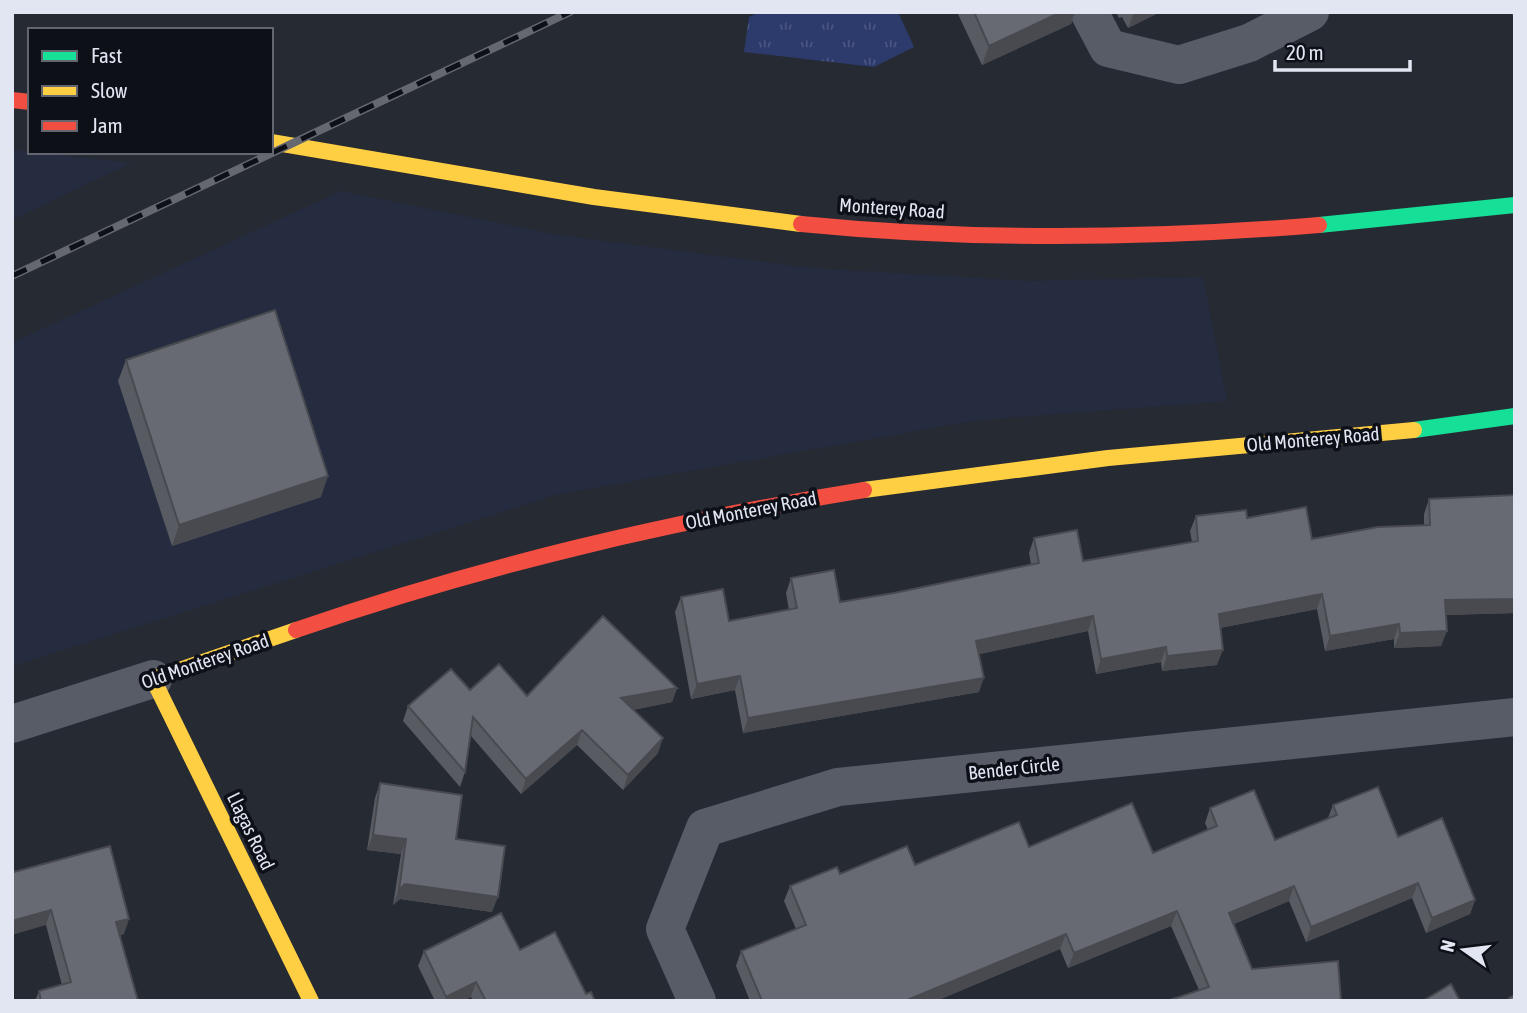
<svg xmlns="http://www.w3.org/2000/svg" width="1527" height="1013" font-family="'Asap Condensed',sans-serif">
	<defs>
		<pattern id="park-tufts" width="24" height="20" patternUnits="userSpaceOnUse" patternTransform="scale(1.75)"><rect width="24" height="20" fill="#2c3a6c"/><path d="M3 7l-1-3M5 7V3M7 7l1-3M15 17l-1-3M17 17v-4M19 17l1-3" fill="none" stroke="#4a5681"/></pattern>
	</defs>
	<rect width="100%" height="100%" fill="#262a33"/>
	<!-- built -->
	<path fill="#252c40" d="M12,149L30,152L131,163L12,220Z
		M341,191L558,235L810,268L1028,281L1203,277L1227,401L978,420L559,494L12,666V343Z"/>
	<!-- park -->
	<path fill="url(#park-tufts)" d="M760,12H898L914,47L874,67L744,52L749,17Z"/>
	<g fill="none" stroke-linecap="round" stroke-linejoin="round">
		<!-- street -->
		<path stroke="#585c67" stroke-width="38" d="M1089,12L1108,48L1179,65L1249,43L1310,12
			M12,724L153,679
			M697,1001L665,929L705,828L838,787L1515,717"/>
		<!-- fast -->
		<path stroke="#16e098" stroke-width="16" d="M1319,225L1515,205
			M1414,430L1515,416"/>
		<!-- slow -->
		<path stroke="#ffcf43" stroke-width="16" d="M271,142L594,197L801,224
			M864,490L1108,458L1414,430
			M296,630L153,679L311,1001"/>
		<!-- jam -->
		<path stroke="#f24e42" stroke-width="16" d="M12,100L30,102
			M801,224C973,241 1147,239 1319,225
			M296,630C485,565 667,522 864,490"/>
		<defs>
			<path id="rail" d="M12,276L570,12"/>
		</defs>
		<!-- rail casing -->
		<use href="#rail" stroke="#656870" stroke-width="8"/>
		<!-- rail -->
		<use href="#rail" stroke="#0e1018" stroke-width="5" stroke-dasharray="16" stroke-linecap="butt"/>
	</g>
	<!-- wall -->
	<path fill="#595b63" d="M957,12H1075L1071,24L982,65Z
		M1116,12H1160L1128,28L1122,17L1119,18Z
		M1512,12H1515V26Z
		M126,360L321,497L172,546L118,381Z
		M1515,495V613L1446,615L1441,646L1394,648V639L1325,651L1317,609L1220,628L1217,665L1162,671L1161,662L1096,674L1088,631L979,654V692L743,733L735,690L691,699L675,612L681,597L729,621L789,610L786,593L791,578L840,602L894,593L1031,564L1029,553L1034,538L1083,561L1192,542L1190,531L1196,516L1247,518L1312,539L1424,525V514L1429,499Z
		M677,688L672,702L633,710L658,753L623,790L577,745L521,794L471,736L465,772L460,787L403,721L408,706L470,690L527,696Z
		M380,783L456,839L492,912L400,899L393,905L401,854L367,850L375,798Z
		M1333,805L1398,837L1475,900L1470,914L1426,933L1412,898L1306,942L1289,901L1234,924L1252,969L1199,990L1171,926L1068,968L1060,949L936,1001H750L736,966L741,951L796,929L784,901L790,886L840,874L915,865L1029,847L1153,853L1208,830L1205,823L1210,808L1275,840L1328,818Z
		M14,872L124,934L120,935L138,1001H35L39,991L62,985L46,925Z
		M520,950L595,1001H473L471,997L463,1001H435L418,966L424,951Z"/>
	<!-- shaded-wall -->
	<path fill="#484a50" d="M1061,12H1075L1071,24L982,65L989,46Z
		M1134,12H1160L1128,28Z
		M328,476L321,497L172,546L179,525Z
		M1322,594L1317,609L1214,629L1219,614Z
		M1515,599V613L1440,615L1445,600Z
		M1093,616L1088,631L971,656L976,641Z
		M1399,624L1394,639L1325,651L1330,636Z
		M1447,631L1441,646L1394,648L1400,633Z
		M1166,647L1161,662L1096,674L1101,659Z
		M1223,650L1217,665L1162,671L1167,656Z
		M740,676L735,690L691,699L697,684Z
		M984,678L979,692L743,733L748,718Z
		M677,688L672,702L616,713L621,698Z
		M582,730L577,745L521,794L526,779Z
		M663,738L658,753L623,790L628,775Z
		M373,835L406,839L401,854L367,850Z
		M1418,883L1412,898L1306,942L1311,927Z
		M405,884L498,897L492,912L400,899L393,905L399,890Z
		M1294,886L1289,901L1224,928L1229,913Z
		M1475,900L1470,914L1426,933L1432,918Z
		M51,910L46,925L12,935V921Z
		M1177,911L1171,926L1068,968L1074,953Z
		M129,919L124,934L111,937L116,922Z
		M1066,934L1060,949L936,1001H905Z
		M476,982L471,997L463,1001H445L446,997Z"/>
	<!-- building -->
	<path fill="#676a73" stroke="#484a50" stroke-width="2" d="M974,12H1061L989,46Z
		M275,310L328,476L179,525L126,360Z
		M1515,495V599L1445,600L1447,631L1400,633L1399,624L1330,636L1322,594L1219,614L1223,650L1167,656L1166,647L1101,659L1093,616L976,641L984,678L748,718L740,676L697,684L681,597L723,589L729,621L797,608L791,578L834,570L840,602L894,593L1039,563L1034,538L1077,530L1083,561L1198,541L1196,516L1246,510L1247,518L1306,507L1312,539L1378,527L1430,525L1429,499Z
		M603,616L677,688L621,698L663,738L628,775L582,730L526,779L473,717L465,772L408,706L451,669L470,690L499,664L527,696Z
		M380,783L462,795L456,839L505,846L498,897L405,884L399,890L406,839L373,835Z
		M1378,787L1398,837L1442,818L1475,900L1432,918L1418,883L1311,927L1294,886L1229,913L1252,969L1338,961L1341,1001H1167L1209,987L1177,911L1074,953L1066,934L905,1001H762L741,951L806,925L790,886L837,867L840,874L907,846L915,865L1019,822L1029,847L1132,803L1153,853L1217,826L1210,808L1254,790L1275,840L1337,815L1333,805Z
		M110,846L129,919L116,922L138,1001H41L39,991L71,982L51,910L12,921V866L14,872Z
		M501,913L520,950L555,932L586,994L591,992L595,1001H486L476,982L446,997L424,951Z
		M1451,984L1460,1001H1423Z
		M1515,995V1001H1510L1509,998Z"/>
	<g text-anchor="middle" stroke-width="7" stroke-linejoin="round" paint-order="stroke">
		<!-- street labels -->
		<g font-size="19" fill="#e2e6f2" stroke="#0e1018">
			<text transform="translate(892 208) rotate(4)" y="7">Monterey Road</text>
			<text transform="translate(1313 439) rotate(-5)" y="7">Old Monterey Road</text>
			<text transform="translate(751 510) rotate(-11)" y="7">Old Monterey Road</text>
			<text transform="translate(205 661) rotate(-19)" y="7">Old Monterey Road</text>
			<text transform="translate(1014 768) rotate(-6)" y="7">Bender Circle</text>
			<text transform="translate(251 831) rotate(64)" y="7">Llagas Road</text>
		</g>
	</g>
	<!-- border -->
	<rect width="1527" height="1013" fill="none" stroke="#e2e6f2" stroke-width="28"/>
	<!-- legend -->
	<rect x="28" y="28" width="245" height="126" fill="#0e1018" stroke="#63666f" stroke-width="2"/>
	<rect x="42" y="51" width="35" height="10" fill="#16e098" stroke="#63666f" stroke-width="2"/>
	<text x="91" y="63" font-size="21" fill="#e2e6f2">Fast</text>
	<rect x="42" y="86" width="35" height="10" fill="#ffcf43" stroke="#63666f" stroke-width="2"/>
	<text x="91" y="98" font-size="21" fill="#e2e6f2">Slow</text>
	<rect x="42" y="121" width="35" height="10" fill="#f24e42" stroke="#63666f" stroke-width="2"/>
	<text x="91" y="133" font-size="21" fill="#e2e6f2">Jam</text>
	<!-- north arrow -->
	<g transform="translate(1464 950) rotate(284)" stroke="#0e1018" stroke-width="5" paint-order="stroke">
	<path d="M0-5L12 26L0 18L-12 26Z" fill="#e2e6f2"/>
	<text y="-10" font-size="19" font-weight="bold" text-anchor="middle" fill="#e2e6f2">N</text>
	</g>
	<!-- scale -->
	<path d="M1275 60v10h135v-10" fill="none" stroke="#e2e6f2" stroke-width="3.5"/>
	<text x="1286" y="60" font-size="21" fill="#e2e6f2" stroke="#0e1018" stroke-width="5" paint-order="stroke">20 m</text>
</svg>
